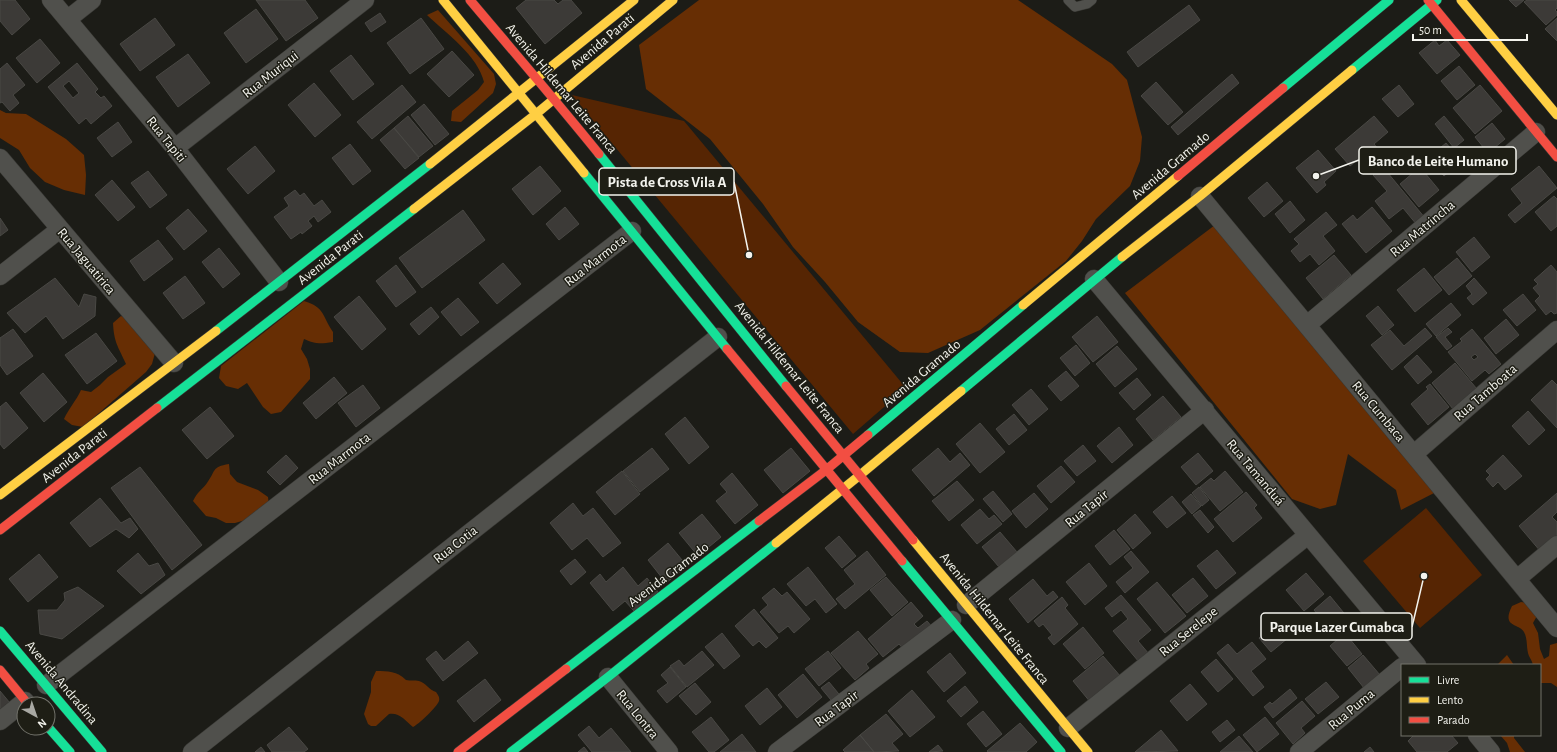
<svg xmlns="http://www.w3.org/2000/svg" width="1557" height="752" font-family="'Alegreya Sans',sans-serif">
	<rect width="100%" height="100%" fill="#1c1c17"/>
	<!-- green -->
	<path fill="#562503" d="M572,95L684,121L906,388L853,434Z
		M1426,508L1482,575L1420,628L1363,561Z"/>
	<!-- forest -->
	<path fill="#672e04" d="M699,0H1018L1112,64L1127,80L1142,137L1140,161L1130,186L1096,219L1082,241L1066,261L980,330L928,353L900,352L858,322L825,282L793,247L763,204L710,139L646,89L639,45Z
		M438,10L494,74L496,84L493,93L461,122L451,121L452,111L478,90L484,82C478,56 446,33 427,15Z
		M0,110L6,113L26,114L66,139L84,155L86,175L85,195L64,190L45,182L30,168L19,150L0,138Z
		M1215,225L1436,492L1401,510L1396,490L1348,454L1336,505L1320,509L1292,499L1125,293Z
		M304,301C325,307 322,316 333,332V342C320,344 315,344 304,339L301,349L307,359L310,369V379L281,412L271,414L263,407L247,383L238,389L226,386L219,378L221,366Z
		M121,316L131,320L155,353L152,364L146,372L83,427L72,425L64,419C69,408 76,401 81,390L91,392L100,385L108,377L126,364C118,346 114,343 113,323Z
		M229,464L230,474L237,482L258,490L268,497L269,506L249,519L235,523H226L216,518L206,516L193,501C198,491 201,491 207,483C216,471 211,467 229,464Z
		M1521,602L1527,603L1538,614L1533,623L1538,633L1540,649L1544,659L1549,656L1550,645L1557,643V687L1551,683H1541L1540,665H1533C1532,661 1531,660 1529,656C1526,649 1528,639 1524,632C1519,623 1501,628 1512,606Z
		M1507,655L1514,665H1497Z
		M376,671C388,671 397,671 406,680C410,681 415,680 419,681C426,683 429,690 436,692C438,695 440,697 439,701C437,707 418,725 413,727C406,721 399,712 389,714L376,726H371L368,724L364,714L371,692V682Z
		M1500,735H1514V738L1525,752H1510L1507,743Z"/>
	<!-- building -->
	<path fill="#3c3a37" stroke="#494844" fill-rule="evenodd" d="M0,0H15L30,19L12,35L0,21Z
		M256,0H305L318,18L286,41Z
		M526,0H554L558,4L563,0H571L582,13L545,44L516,8Z
		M1509,0H1524L1516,7Z
		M1527,0H1557V8L1555,10L1557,12V15L1546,25L1524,2Z
		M1189,5L1200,20L1138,67L1127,52Z
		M256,9L278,39L246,63L224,33Z
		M380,13L386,22L371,32L365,23Z
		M155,18L175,45L140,71L120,44Z
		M421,18L444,49L410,74L387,43Z
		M1557,18V41L1545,29Z
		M40,39L60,63L37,83L16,58Z
		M1435,40L1439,46L1447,40L1460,55L1437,74L1419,53Z
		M452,51L474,75L449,97L427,74Z
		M188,54L210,83L178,107L156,77Z
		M351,55L374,84L353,100L330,71Z
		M7,63L25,85L13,95L19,103L10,111L2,102L0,103V69Z
		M77,63L98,89L95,92L101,98L104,96L112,106L91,124L86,118L79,124L48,87ZM69,81L79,93L73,98L63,86Z
		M1459,66L1475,85L1457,100L1441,81Z
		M1232,74L1239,83L1178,135L1171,127Z
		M1156,82L1183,112L1168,125L1141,96Z
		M314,83L341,115L315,137L288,105Z
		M402,85L416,102L372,139L357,122Z
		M1399,85L1414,104L1398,117L1382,99Z
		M1480,85L1502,111L1475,134L1453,108Z
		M424,104L449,134L435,145L411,115Z
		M408,116L433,146L419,157L394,128Z
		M1374,116L1388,132L1374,144L1387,160L1375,170L1363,156L1350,166L1335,149Z
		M1444,116L1464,140L1454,148L1435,124Z
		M118,122L132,142L112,157L97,138Z
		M1492,123L1505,139L1488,153L1475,137Z
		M394,128L419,158L405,169L380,140Z
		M1446,143L1461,161L1444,176L1428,158Z
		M350,144L371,171L353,185L332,158Z
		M255,146L275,171L248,194L227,169Z
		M1318,150L1336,171L1324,182L1326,185L1317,193L1296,168Z
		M540,166L561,191L533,215L512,189Z
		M1539,166L1557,188L1515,223L1508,215L1522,203L1511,189Z
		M1383,167L1425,218L1417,225L1403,208L1389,219L1375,201L1387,191L1373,175Z
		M1420,167L1439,190L1419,207L1400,184Z
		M148,171L167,195L150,208L131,183Z
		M112,180L135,207L118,221L95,195Z
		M1267,182L1283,201L1264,217L1248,198Z
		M295,190L300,196L304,193L314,206L322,200L331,212L318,222L314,216L308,221L312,226L302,234L301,232L291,239L274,217L289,206L284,198Z
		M1554,196L1557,199V226L1551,231L1535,212Z
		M1290,201L1305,220L1290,233L1275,214Z
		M565,207L579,224L559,240L546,224Z
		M1372,207L1392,231L1366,253L1342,224L1353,215L1357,220Z
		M188,209L207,231L184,250L166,228Z
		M463,210L485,240L422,288L399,258Z
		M1326,212L1337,225L1323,236L1335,251L1319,265L1310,254L1300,262L1291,251L1299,244L1294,239Z
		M0,218L8,230L0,236Z
		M1474,237L1490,257L1472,272L1456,252Z
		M158,240L173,259L144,281L130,261Z
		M219,248L240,274L223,288L202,262Z
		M1334,255L1351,275L1323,299L1306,278Z
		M1457,258L1472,276L1449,295L1434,277Z
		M503,263L521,284L497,304L479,283Z
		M396,265L416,292L396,307L376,281Z
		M1551,265L1557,272V313L1554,314L1551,311L1546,315L1535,301L1540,296L1533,288L1538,284L1534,280Z
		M1424,268L1442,290L1415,312L1397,290Z
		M185,276L205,303L183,319L163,293Z
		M55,278L79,307L84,294L96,297L95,316L63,339L46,316L25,333L7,313Z
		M1474,278L1487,293L1473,305L1467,298L1472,294L1466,286Z
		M1523,294L1536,310L1517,326L1503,310Z
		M359,296L386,329L362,350L334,317Z
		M458,298L479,322L461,336L441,312Z
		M1451,303L1461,315L1436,336L1426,324Z
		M1378,306L1394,325L1382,335L1366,316Z
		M431,307L439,317L419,335L410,324Z
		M1097,316L1118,342L1093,362L1072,337Z
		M1506,319L1519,335L1496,354L1484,338Z
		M1425,328L1432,336L1392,370L1371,345L1390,330L1404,346Z
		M1448,328L1452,332L1445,337L1452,346L1447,350L1436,337Z
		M13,329L33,356L7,375L0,365V338Z
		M1472,329L1501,364L1489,374L1485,370L1472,381L1448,352L1462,341L1460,339ZM1475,354L1478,357L1474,360L1471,357Z
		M96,333L117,361L87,384L65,355Z
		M1076,345L1090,363L1075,376L1060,358Z
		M1117,346L1137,369L1115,387L1096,364Z
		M1417,355L1432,372L1418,384L1404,367Z
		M1455,363L1477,389L1453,409L1432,383Z
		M1066,371L1079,386L1061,401L1048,386Z
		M43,373L67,402L44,422L20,393Z
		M334,377L347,393L316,419L303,403Z
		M1137,378L1151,395L1134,410L1119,393Z
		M1552,380L1557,385V428L1531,400Z
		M1430,384L1449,407L1428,425L1411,404L1428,389L1426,387Z
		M363,385L380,408L356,427L338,403Z
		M1031,389L1048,409L1029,425L1012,405Z
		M1163,396L1181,417L1153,440L1136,419Z
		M6,402L28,428L4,449L0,444V407Z
		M210,407L234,436L207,459L182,430Z
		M1528,411L1545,430L1529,445L1512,426Z
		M1014,414L1027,430L1009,445L996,429Z
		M685,417L709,447L689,464L665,434Z
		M980,423L1005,452L980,473L956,444Z
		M1119,427L1133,445L1112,463L1097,446Z
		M1083,445L1096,461L1077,476L1064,461Z
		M652,448L669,469L640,492L623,471Z
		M791,448L810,471L783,493L764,470Z
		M938,448L950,462L960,453L970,465L934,496L912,470Z
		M1198,453L1213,471L1196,485L1181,467Z
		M286,455L298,468L280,485L267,472Z
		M1503,455L1522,476L1505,490L1498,482L1493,487L1486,479L1490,475L1486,471Z
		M1061,466L1075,482L1051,503L1037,486Z
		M140,467L202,545L172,570L111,488Z
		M622,471L640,494L615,515L596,492Z
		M1225,471L1243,492L1220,511L1200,487L1211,478L1214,481Z
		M732,473L758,505L735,524L716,501L727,492L720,484Z
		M957,481L974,500L949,521L932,501Z
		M1199,487L1209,500L1202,506L1192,493Z
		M993,491L1012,514L1003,522L983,499Z
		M1246,492L1257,505L1254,508L1262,518L1233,542L1214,519Z
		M1034,493L1048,509L1026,528L1012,511Z
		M1557,493V512L1552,517L1557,522V538L1541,552L1519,526Z
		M1191,494L1201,506L1192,514L1182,502Z
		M1172,496L1186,513L1167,528L1153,512Z
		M100,498L121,523L130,518L138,529L129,538L116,529L90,547L70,523Z
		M573,503L583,516L593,508L621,543L603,557L587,538L572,550L550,523Z
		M980,509L989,519L994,515L1002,524L977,544L961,525Z
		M1200,510L1214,527L1208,533L1193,515Z
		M702,514L721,537L698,556L679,533Z
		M1135,514L1151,533L1133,549L1117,530Z
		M1114,530L1130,549L1110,565L1095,546Z
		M1000,532L1017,552L999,567L982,547Z
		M839,536L856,556L842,568L825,548Z
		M668,543L687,566L666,583L648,560Z
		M1217,550L1236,573L1216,589L1197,566Z
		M867,551L886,575L845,609L836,599L855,584L844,570Z
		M1131,551L1149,572L1125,593L1116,582L1133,568L1124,557Z
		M138,553L149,566L158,563L165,575L141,594L117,571Z
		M39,554L58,577L28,602L9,579Z
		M575,559L586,572L571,585L560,571Z
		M1089,563L1107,586L1085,605L1066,582Z
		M623,567L638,586L647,578L658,592L634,611L625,601L613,611L590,583L600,574L606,582Z
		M808,567L837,604L826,613L815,599L806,606L787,584Z
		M1306,573L1324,594L1304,611L1286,590Z
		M886,577L908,602L892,616L870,590Z
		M1193,578L1208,596L1187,613L1172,595Z
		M1033,579L1047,596L1053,591L1058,597L1028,623L1009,599Z
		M1157,582L1186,616L1165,633L1137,599Z
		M78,587L104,606L62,639L40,634L38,610H57L65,600L64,593Z
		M774,588L782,596L787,592L810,619L794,633L788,626L779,633L760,612L768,605L762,598Z
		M1121,595L1151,630L1138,641L1149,654L1139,662L1113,631L1128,619L1121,610L1112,617L1105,608Z
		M1330,596L1348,618L1332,632L1314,610Z
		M1062,597L1068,605L1065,608L1078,624L1054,645L1048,638L1052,635L1043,624L1039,627L1034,621Z
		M911,602L923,616L914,624L918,628L927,621L933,628L905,651L899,644L883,657L868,639Z
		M754,609L778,638L766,648L759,641L753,646L735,626Z
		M1276,624L1288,638L1271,652L1259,638Z
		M1083,627L1104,653L1085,669L1063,644Z
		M858,631L878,654L866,664L869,668L855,680L831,653Z
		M722,633L740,656L724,669L705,647Z
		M1345,633L1362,654L1347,666L1330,646Z
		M468,641L478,653L443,681L426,659L436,651L444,661Z
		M1252,642L1266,659L1251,671L1264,687L1253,696L1217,653L1228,644L1237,654Z
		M702,651L714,665L687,687L670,666L679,660L684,666Z
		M828,651L841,668L819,686L805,669Z
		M950,653L966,673L944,692L927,672Z
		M1363,655L1380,675L1364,688L1348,668Z
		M1103,656L1121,677L1091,703L1073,681Z
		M1216,659L1233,679L1218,692L1201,672Z
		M670,667L686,687L667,703L657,691L668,683L661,675Z
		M803,674L822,697L797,718L778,695Z
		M485,679L501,700L474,722L457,701Z
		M829,682L843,699L836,706L821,688Z
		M1326,682L1339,697L1318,714L1305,699Z
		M695,683L711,702L696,715L679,696Z
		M1190,684L1207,704L1187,721L1170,701Z
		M965,686L978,702L961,717L947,701Z
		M767,688L782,707L760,725L745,706Z
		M1290,689L1297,698L1273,718L1264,707L1270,702L1272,704Z
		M912,690L935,717L910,737L888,711Z
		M0,691L10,703L0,711Z
		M1302,701L1315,716L1301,728L1305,733L1293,744L1276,723Z
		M983,711L1002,734L986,747L967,724Z
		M886,714L903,734L892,743L899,751L874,752L860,735Z
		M711,717L729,740L714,752H709L692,732Z
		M1265,717L1279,734L1257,752L1243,735Z
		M1227,720L1235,730L1220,742L1212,732Z
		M1020,723L1037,742L1026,752H988L987,751Z
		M589,726L599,738L611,728L631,752H592L578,735Z
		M289,727L308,749L304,752H272L267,745Z
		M1161,730L1178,751L1135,752Z
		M742,734L756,752H720Z
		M860,735L874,752H845L843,750Z
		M1414,735H1451L1458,743L1447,752H1417L1408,741Z
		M1239,736L1253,752H1220Z
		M938,745L943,751L929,752Z
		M261,747L265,752H255Z
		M584,747L588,752H578Z
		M1370,747L1374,752H1364Z"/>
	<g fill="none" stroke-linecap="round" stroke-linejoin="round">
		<defs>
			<path id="lane" d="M1068,0L1075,7L1087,4L1092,0"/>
			<path id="street" d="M51,0L175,148L279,282
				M68,19L92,0
				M175,148L365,0
				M0,158L174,363
				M1200,196L1557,628
				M0,276L60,229
				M1094,279L1417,665
				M1307,325L1536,132
				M1414,454L1557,330
				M1517,579L1557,545
				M966,605L1205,410
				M608,677L669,752
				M46,685L632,231
				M0,721L25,701
				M1068,728L1308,535
				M1477,735L1491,752
				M192,752L718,337
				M777,752L952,620
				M1299,752L1402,667"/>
			<path id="fast" d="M1352,70L1437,0
				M1283,88L1389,0
				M599,154L786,386
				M584,173L727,349
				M216,331L430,164
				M961,391L1122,257
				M157,408L414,209
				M868,435L1023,305
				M902,561L1061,752
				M0,631L102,752
				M566,669L759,521
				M48,727L70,752
				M511,752L608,677L776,543"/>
			<path id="slow" d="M443,0L584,173
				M1461,0L1557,115
				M430,164L634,0
				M414,209L536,114L673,0
				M1122,257L1200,196L1352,70
				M1023,305L1178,176
				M0,495L216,331
				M913,540L1088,752
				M776,543L860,475L961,391"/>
			<path id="jam" d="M470,0C513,51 557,102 599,154
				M1428,0L1557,157
				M1178,176L1283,88
				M727,349L902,561
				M786,386L913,540
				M759,521L826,470L868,435
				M0,530L157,408
				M0,670L28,704
				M458,752L566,669"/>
		</defs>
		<!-- lane casing -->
		<use href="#lane" stroke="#393935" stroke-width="10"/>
		<!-- street casing -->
		<use href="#street" stroke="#393935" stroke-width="19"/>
		<!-- fast casing -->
		<use href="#fast" stroke="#393935" stroke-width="10"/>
		<!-- slow casing -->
		<use href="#slow" stroke="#393935" stroke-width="10"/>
		<!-- jam casing -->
		<use href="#jam" stroke="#393935" stroke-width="10"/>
		<!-- lane -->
		<use href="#lane" stroke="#50504c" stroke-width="9"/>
		<!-- street -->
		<use href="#street" stroke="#50504c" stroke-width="18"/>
		<!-- fast -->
		<use href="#fast" stroke="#16e098" stroke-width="9"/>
		<!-- slow -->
		<use href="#slow" stroke="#ffcf43" stroke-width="9"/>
		<!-- jam -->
		<use href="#jam" stroke="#f24e42" stroke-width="9"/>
	</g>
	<g text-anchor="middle" stroke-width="3" stroke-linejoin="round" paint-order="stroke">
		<!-- street labels -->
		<g font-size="14" fill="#f3f3ed" stroke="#1e1e15">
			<text transform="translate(602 41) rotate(-40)" y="5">Avenida Parati</text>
			<text transform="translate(270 74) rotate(-38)" y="5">Rua Muriqui</text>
			<text transform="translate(562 88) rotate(50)" y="5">Avenida Hildemar Leite Franca</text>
			<text transform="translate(167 139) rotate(51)" y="5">Rua Tapiti</text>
			<text transform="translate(1170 165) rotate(-40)" y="5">Avenida Gramado</text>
			<text transform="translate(1422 228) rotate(-40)" y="5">Rua Matrincha</text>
			<text transform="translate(330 257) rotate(-38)" y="5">Avenida Parati</text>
			<text transform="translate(595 260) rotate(-38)" y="5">Rua Marmota</text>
			<text transform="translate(87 261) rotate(50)" y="5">Rua Jaguatirica</text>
			<text transform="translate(790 367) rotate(51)" y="5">Avenida Hildemar Leite Franca</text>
			<text transform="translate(921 373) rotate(-40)" y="5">Avenida Gramado</text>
			<text transform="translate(1485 392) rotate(-41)" y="5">Rua Tamboata</text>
			<text transform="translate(1379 411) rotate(50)" y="5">Rua Cumbaca</text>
			<text transform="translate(74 455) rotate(-38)" y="5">Avenida Parati</text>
			<text transform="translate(339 458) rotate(-38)" y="5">Rua Marmota</text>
			<text transform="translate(1256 472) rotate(50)" y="5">Rua Tamanduá</text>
			<text transform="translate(1086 508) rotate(-39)" y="5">Rua Tapir</text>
			<text transform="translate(455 544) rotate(-38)" y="5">Rua Cotia</text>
			<text transform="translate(668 574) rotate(-37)" y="5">Avenida Gramado</text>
			<text transform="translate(995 618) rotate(51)" y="5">Avenida Hildemar Leite Franca</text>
			<text transform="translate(1188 631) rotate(-39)" y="5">Rua Serelepe</text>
			<text transform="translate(62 682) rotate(50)" y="5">Avenida Andradina</text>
			<text transform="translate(836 708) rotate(-37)" y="5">Rua Tapir</text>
			<text transform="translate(1351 709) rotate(-40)" y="5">Rua Puma</text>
			<text transform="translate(638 714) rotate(51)" y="5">Rua Lontra</text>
		</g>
	</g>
	<!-- callouts -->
	<path fill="none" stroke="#f3f3ed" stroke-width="1.5" d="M1316 176L1359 160M749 255L734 182M1424 576L1412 627"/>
	<g fill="#f3f3ed" stroke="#1e1e15" stroke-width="1.5">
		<circle cx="1316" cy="176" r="4"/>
		<circle cx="749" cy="255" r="4"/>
		<circle cx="1424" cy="576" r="4"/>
	</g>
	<g fill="#1e1e15" stroke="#f3f3ed" stroke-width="1.5">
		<rect x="1359" y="147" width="157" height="27" rx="4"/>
		<rect x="599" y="168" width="135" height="27" rx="4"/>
		<rect x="1261" y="613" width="151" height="27" rx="4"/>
	</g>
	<g font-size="15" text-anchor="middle" font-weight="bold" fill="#f3f3ed">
		<text x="1438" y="166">Banco de Leite Humano</text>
		<text x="667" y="187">Pista de Cross Vila A</text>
		<text x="1337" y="632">Parque Lazer Cumabca</text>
	</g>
	<!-- legend -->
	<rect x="1401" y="664" width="140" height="72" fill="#1e1e15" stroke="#73736b"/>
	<rect x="1409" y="677" width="20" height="6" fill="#16e098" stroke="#73736b"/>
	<text x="1437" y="684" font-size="12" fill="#f3f3ed">Livre</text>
	<rect x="1409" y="697" width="20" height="6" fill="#ffcf43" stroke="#73736b"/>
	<text x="1437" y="704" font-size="12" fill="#f3f3ed">Lento</text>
	<rect x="1409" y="717" width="20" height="6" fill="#f24e42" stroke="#73736b"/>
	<text x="1437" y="724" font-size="12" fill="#f3f3ed">Parado</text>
	<!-- north arrow -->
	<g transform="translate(36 716) rotate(140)"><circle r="19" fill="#1e1e15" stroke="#73736b"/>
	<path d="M0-3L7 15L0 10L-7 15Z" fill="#a8a8a2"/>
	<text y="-6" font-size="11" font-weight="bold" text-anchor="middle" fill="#f3f3ed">N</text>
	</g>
	<!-- scale -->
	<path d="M1413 34v6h114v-6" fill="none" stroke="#f3f3ed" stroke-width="2"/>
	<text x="1419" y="34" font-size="12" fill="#f3f3ed" stroke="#1e1e15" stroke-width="3" paint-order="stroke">50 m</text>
</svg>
